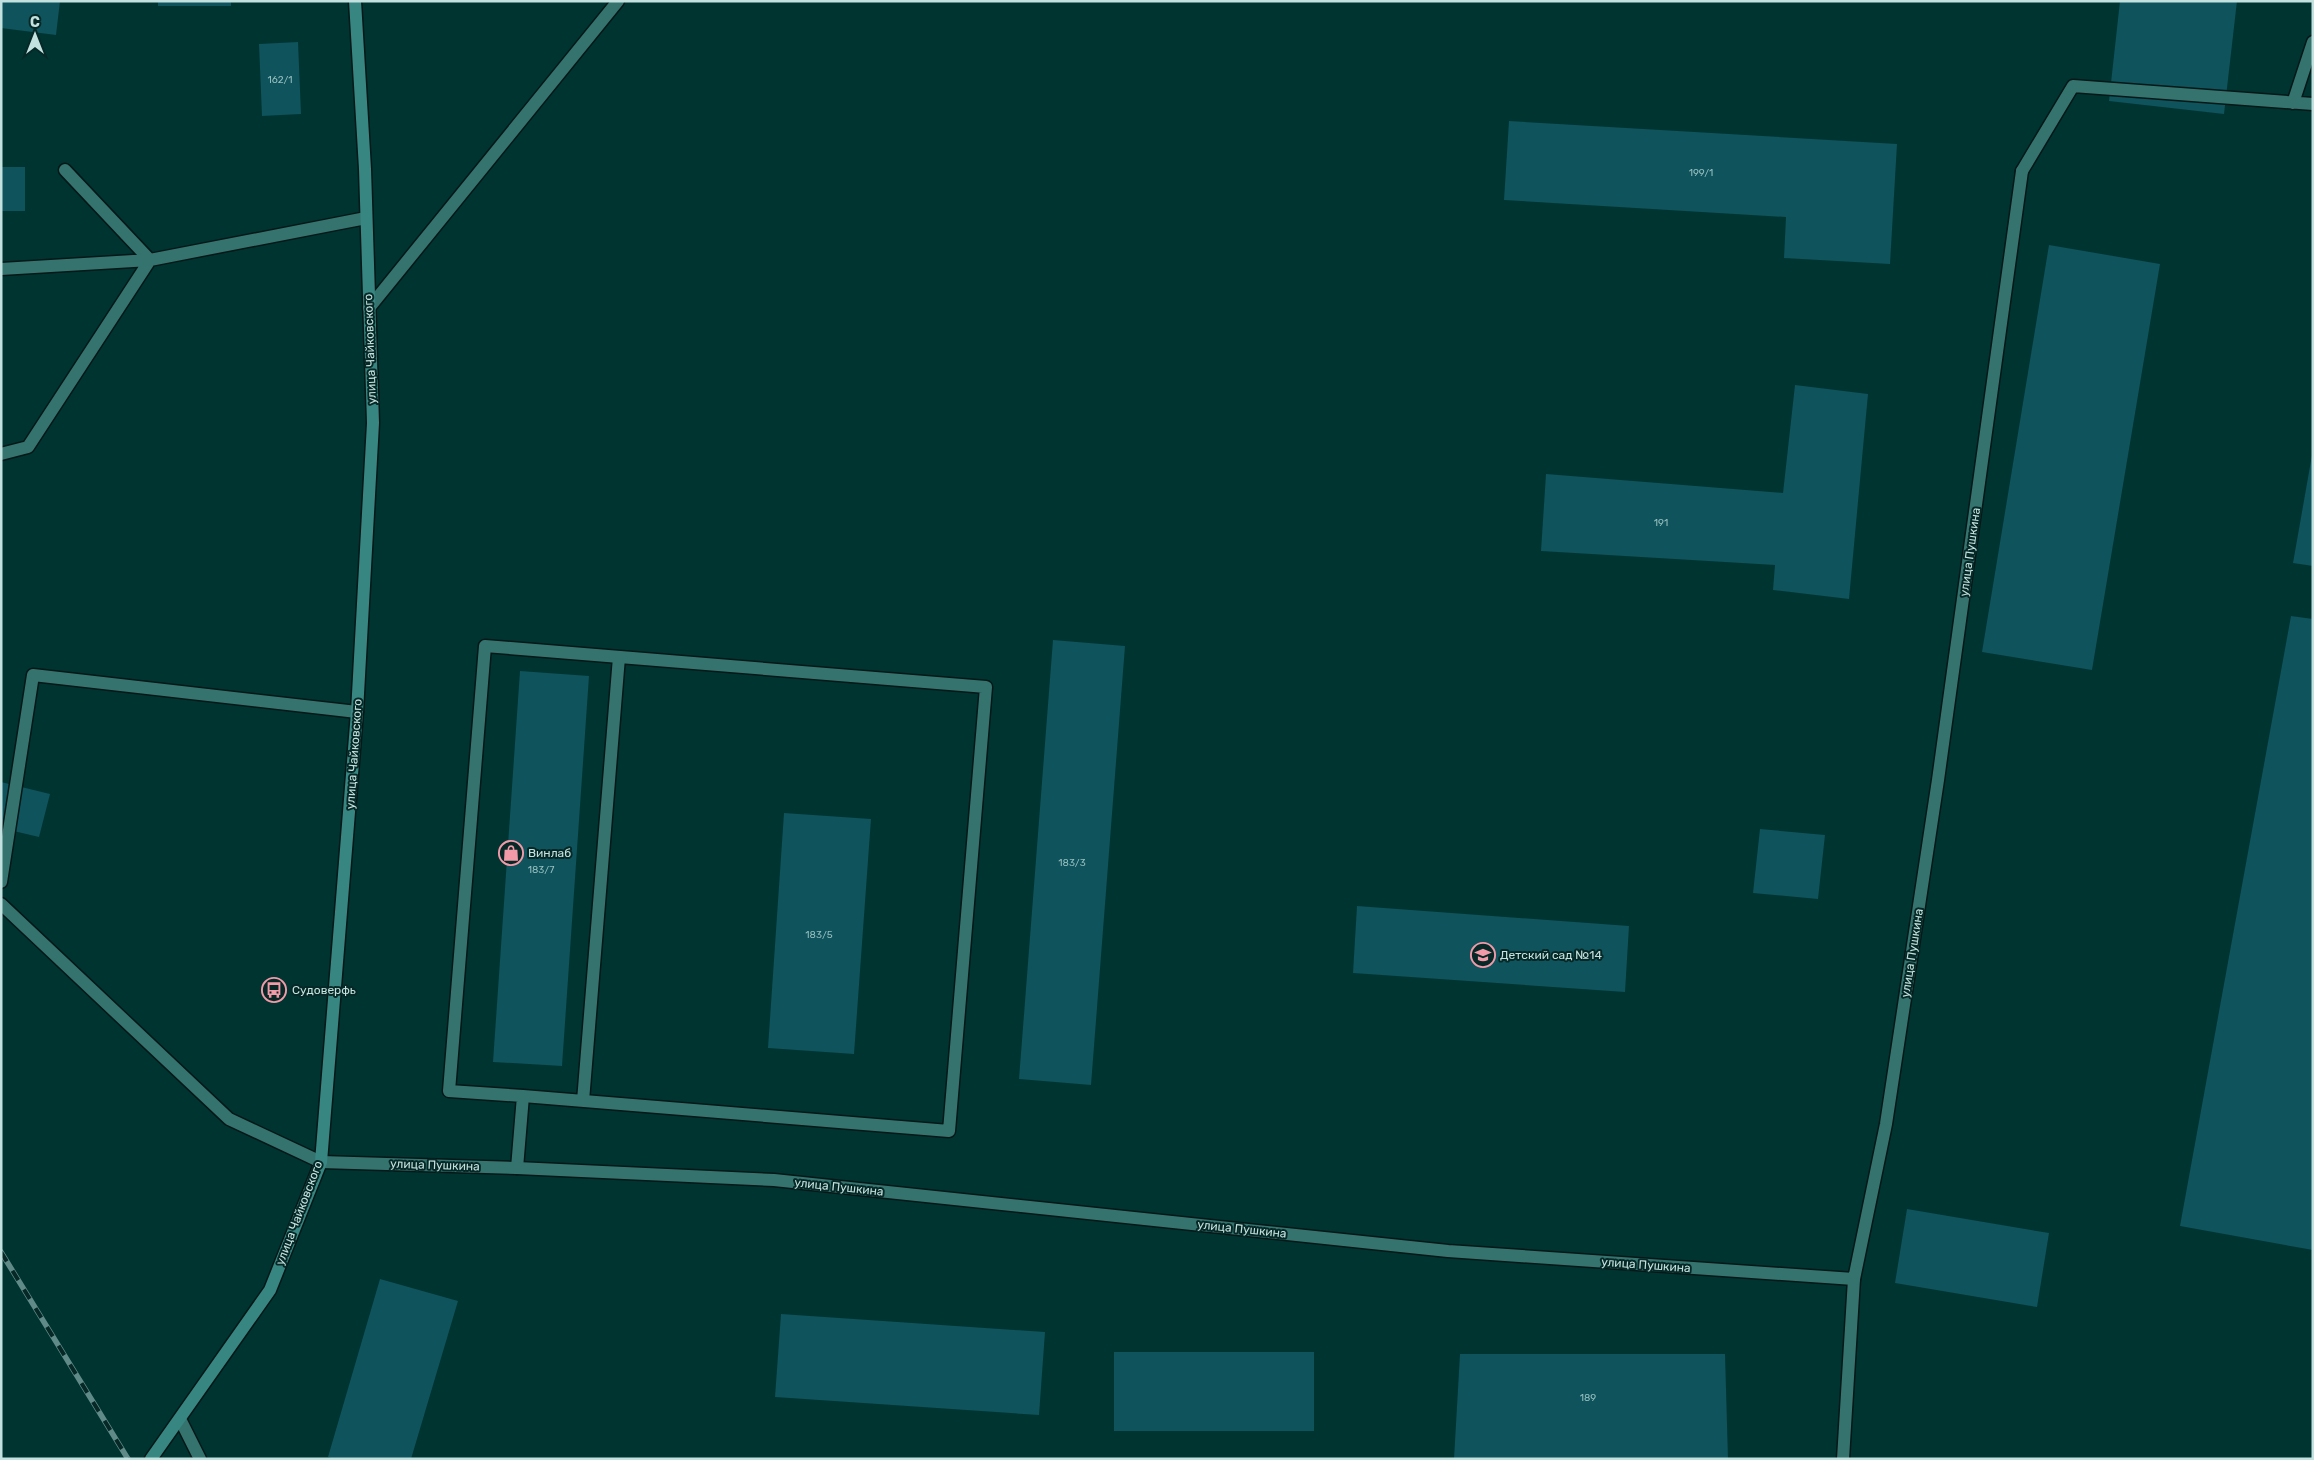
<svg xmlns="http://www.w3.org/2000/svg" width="2314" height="1460" font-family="Rubik,sans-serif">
	<rect width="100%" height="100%" fill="#003431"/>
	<!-- building -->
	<path fill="#0f535c" d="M1,1H60L56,35L1,28Z
		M158,1H231V6H158Z
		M2120,1H2237L2224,114L2109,101Z
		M298,42L301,114L262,116L259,44Z
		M1509,121L1897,144L1890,264L1784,258L1786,217L1504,200Z
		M1,167H25V211H1Z
		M2049,245L2160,264L2092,670L1982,652Z
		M1795,385L1868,394L1849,599L1773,590L1775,565L1541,551L1546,474L1783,493Z
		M2312,455L2313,456V566L2293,563Z
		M2291,616L2313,619V1250L2180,1226Z
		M1053,640L1125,646L1091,1085L1019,1079Z
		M520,671L589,676L562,1066L493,1062Z
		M1,782L50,794L39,837L1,828Z
		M784,813L871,819L854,1054L768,1048Z
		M1760,829L1825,835L1818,899L1753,893Z
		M1357,906L1629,926L1625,992L1353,973Z
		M1907,1209L2049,1233L2037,1307L1895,1283Z
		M380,1279L458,1301L411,1459H335L328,1457Z
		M781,1314L1045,1332L1039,1415L775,1397Z
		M1114,1352H1314V1431H1114Z
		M1460,1354H1725L1728,1459H1454Z"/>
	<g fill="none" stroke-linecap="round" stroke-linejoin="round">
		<defs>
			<path id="lane" d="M2293,103L2313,42
				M2022,171L2073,86L2313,104
				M1,269L150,260L366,218
				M369,308L618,1
				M1,454L28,447L150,260L65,170
				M1,882L33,675L357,712
				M1,904L229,1119L321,1162
				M583,1101L619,657
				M517,1168L523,1096L949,1131L986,687L485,646L449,1091L523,1096
				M180,1419L200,1459
				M1843,1459L1854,1279"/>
			<path id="street" d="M321,1162L517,1168L774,1180L1448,1251L1854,1279L1886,1124L1938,780L2022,171"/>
			<path id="secondary" d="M151,1459L270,1290L321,1162L357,712L373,423L365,169L355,1"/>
		</defs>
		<!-- lane casing -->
		<use href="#lane" stroke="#051817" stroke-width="15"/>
		<!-- street casing -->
		<use href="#street" stroke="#051817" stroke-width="15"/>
		<!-- secondary casing -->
		<use href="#secondary" stroke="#051817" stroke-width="15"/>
		<!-- lane -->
		<use href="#lane" stroke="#35736f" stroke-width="12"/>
		<!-- street -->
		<use href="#street" stroke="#35736f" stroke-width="12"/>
		<!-- secondary -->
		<use href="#secondary" stroke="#378681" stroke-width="12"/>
		<defs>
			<path id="rail" d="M1,1252L128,1459"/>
		</defs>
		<!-- rail casing -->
		<use href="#rail" stroke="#608a87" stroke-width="5.5"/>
		<!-- rail -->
		<use href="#rail" stroke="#062826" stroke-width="4" stroke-dasharray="11" stroke-linecap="butt"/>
	</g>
	<!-- icons -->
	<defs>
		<symbol id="shop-ring" viewBox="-11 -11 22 22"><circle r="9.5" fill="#062826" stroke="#f39aa9" stroke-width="1.5"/><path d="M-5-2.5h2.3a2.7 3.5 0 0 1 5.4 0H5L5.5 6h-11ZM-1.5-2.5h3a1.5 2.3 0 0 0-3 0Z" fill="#f39aa9"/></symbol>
		<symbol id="school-ring" viewBox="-11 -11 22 22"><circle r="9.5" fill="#062826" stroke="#f39aa9" stroke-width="1.5"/><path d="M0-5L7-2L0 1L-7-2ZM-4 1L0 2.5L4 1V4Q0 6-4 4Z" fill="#f39aa9"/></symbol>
		<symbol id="bus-ring" viewBox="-11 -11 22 22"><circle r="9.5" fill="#062826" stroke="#f39aa9" stroke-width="1.5"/><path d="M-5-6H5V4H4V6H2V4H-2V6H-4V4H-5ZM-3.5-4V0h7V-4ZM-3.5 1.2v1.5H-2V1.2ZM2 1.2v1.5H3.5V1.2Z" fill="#f39aa9"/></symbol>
	</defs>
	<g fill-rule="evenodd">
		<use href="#shop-ring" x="497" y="839" width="28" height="28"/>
		<use href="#school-ring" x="1469" y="941" width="28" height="28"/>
		<use href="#bus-ring" x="260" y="976" width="28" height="28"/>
	</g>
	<g text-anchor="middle" stroke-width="4" stroke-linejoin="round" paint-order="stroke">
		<!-- number labels -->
		<g font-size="10" fill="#96bebe">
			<text x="280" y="83">162/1</text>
			<text x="1701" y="176">199/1</text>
			<text x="1661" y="526">191</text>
			<text x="1072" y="866">183/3</text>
			<text x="541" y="873">183/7</text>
			<text x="819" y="938">183/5</text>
			<text x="1588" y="1401">189</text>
		</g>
		<!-- street labels -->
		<g font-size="12" fill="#c3e2df" stroke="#062826">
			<text transform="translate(370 349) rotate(-92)" y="4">улица Чайковского</text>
			<text transform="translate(1970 552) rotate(-82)" y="4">улица Пушкина</text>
			<text transform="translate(354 754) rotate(-86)" y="4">улица Чайковского</text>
			<text transform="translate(1912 953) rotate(-81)" y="4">улица Пушкина</text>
			<text transform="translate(435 1165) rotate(2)" y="4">улица Пушкина</text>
			<text transform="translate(839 1187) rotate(6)" y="4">улица Пушкина</text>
			<text transform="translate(299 1213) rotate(-69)" y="4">улица Чайковского</text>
			<text transform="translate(1242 1229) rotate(6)" y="4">улица Пушкина</text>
			<text transform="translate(1646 1265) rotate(4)" y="4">улица Пушкина</text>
		</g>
		<!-- poi labels -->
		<g font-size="12" fill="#c3e2df" stroke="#062826" text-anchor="start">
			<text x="528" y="857">Винлаб</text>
			<text x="1500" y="959">Детский сад №14</text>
			<text x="292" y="994">Судоверфь</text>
		</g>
	</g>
	<!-- border -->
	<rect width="2314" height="1460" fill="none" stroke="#c3e2df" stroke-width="5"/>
	<!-- north arrow -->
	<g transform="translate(35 35)" stroke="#062826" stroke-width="4" paint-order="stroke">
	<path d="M0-4L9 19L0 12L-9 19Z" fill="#c3e2df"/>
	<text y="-8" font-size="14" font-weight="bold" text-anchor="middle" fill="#c3e2df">С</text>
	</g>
</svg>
